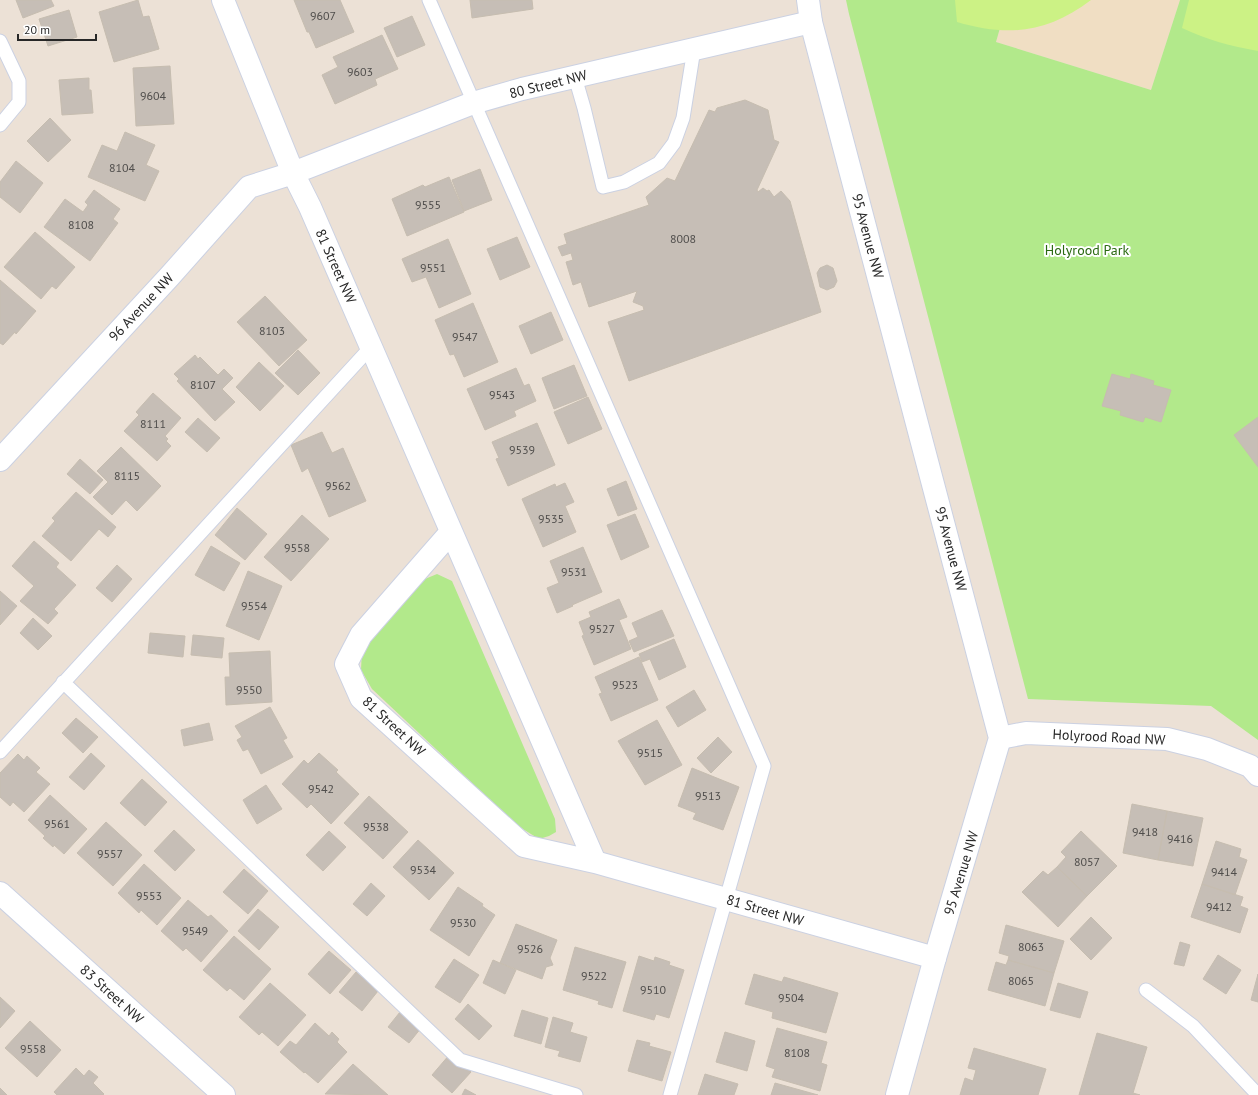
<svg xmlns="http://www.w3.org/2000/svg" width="1258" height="1095" font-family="'PT Sans',sans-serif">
	<rect width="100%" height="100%" fill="#ece1d6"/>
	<!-- education -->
	<path fill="#f0dec3" d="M1008,0H1180L1151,90L996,42Z"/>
	<!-- green -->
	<path fill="#b2e98b" d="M846,0H1008L996,42L1151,90L1180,0H1258V740L1211,706L1028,699L849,14Z
		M437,574L452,581L555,819L556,832L549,836L539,839L518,826L372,689L361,670L362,649L425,579Z"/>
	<!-- pitch -->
	<path fill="#ccf285" d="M955,0H1091C1048,33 1008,37 957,22Z
		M1189,0H1258V51C1230,46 1208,40 1182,28Z"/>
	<!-- building -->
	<path fill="#c6beb6" stroke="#c6bdb0" d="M16,0H51L54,6L23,18Z
		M138,0L143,17L149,16L159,49L114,62L99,12Z
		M294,0H340L354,32L316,48L309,32H307Z
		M470,0H532L533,9L472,18Z
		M69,10L77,37L48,46L39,19Z
		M412,16L425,45L397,57L384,28Z
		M382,35L398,69L375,79L377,85L335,104L322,75L338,67L333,57Z
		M170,66L174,124L136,126L133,68Z
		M89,78V90H91L93,113L62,115L59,80Z
		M745,100L768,110L774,140L779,142L757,190L758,192L763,188L767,191L769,190L774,197L781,191L790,201L821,312L629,381L608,322L644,310L643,306L633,302L637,291L589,307L581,282L573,285L566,262L573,260L571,253L562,256L558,247L567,244L564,234L649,205L646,197L667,178L675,181L709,110L715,112L717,108Z
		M50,118L71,140L48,162L27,141Z
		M125,132L155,145L146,165L159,171L145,201L88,177L102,145L117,151Z
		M16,161L43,183L20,213L0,197V182Z
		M480,169L492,200L464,211L452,180Z
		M449,177L464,212L407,236L392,199L423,185L425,187Z
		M94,190L120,209L113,219L118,223L90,261L44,227L65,199L83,212L88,205L85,202Z
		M35,232L75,267L56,289L52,286L41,299L4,267Z
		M517,237L530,267L500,280L487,249Z
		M448,239L471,294L439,308L426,277L412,282L402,259Z
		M827,265L833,268L837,281L834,287L827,290L820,287L817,273L820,268Z
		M0,280L36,311L16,334L15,332L3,345L0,343Z
		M265,296L307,340L279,366L237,322Z
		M473,303L498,362L464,377L454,354L450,355L435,320Z
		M551,312L563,340L531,354L519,326Z
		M298,350L320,373L298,395L275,373Z
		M195,355L198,359L200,357L218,375L224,369L233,378L222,389L235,402L215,421L177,381L179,379L174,374Z
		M259,362L284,386L260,411L236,387Z
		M574,365L587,396L554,409L542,378Z
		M516,368L524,386L529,384L536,401L514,411L516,416L485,430L467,389Z
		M1112,374L1130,379L1131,374L1154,381L1153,385L1171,390L1161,422L1145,417L1143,422L1120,415L1121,411L1102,406Z
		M153,393L181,418L165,436L168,439L166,441L171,446L157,461L124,431L139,415L136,412Z
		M588,397L602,429L568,444L554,412Z
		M1258,417V467L1234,435Z
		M198,418L220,438L207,452L185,432Z
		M537,423L555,465L508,486L496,459L499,458L492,442Z
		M322,432L332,453L343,448L366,501L329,517L308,468L302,472L291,445Z
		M121,447L161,486L137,511L126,500L112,515L93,497L108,482L97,471Z
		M80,459L103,480L90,494L67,474Z
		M626,481L637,509L618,516L607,489Z
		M565,483L574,502L565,506L576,532L543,547L522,499L555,484L556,487Z
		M76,492L116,527L108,537L99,529L71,561L42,536L55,521L52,518Z
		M237,508L267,534L245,560L215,535Z
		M635,514L649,547L621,560L607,525Z
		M302,515L329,539L291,581L264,557Z
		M34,541L59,563L56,567L76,585L54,609L58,613L48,624L20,601L34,586L12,566Z
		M211,546L240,563L224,591L195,575Z
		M583,547L602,592L572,605L573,606L557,613L547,588L559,583L550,561Z
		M117,565L132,579L112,602L96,588Z
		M248,571L282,586L259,640L226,626Z
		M0,591L17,606L0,625Z
		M619,599L627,617L619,620L631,649L594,665L582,636L584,635L579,622L591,617L589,612Z
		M662,610L674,636L634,652L629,641L638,637L632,623Z
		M33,618L52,636L38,650L20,633Z
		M150,633L185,636L183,657L148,653Z
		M193,635L224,638L222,658L191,655Z
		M674,639L686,667L659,680L650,659L642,662L639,654Z
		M270,651L272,702L226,705L225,677H230L229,653Z
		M639,657L658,700L611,721L599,694L602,693L595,677Z
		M694,690L706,710L678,727L666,707Z
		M270,707L287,738L283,740L293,757L261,774L248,749L243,751L237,740L242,737L235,726Z
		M76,718L98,737L83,753L62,733Z
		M657,720L682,765L645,785L618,741Z
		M209,723L213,740L184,746L181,730Z
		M718,737L732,752L711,773L697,758Z
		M91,753L105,766L84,790L69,777Z
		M319,753L338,770L336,772L359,794L331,824L311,804L307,808L282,784L304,760L308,764Z
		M18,754L24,760L27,756L40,768L36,772L50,784L24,812L13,802L10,806L0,797V773Z
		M692,768L739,787L723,830L693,819L696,813L678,806Z
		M142,779L167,802L145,826L120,803Z
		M266,785L282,809L257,824L243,800Z
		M50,795L87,829L64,854L54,845L53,847L43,838L45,836L28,820Z
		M369,796L408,832L383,859L344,823Z
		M1132,804L1167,811L1158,860L1123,853Z
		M1167,811L1203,818L1193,866L1158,860Z
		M106,822L142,855L113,886L77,853Z
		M174,830L195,850L175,871L154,851Z
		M329,831L346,847L323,871L306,855Z
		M1081,831L1117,866L1087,896L1057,867L1066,857L1061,852Z
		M418,840L454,873L429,900L393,867Z
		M1216,841L1241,849L1239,857L1247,860L1235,895L1202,884Z
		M144,864L181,898L157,925L141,910L139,913L118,893Z
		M1057,867L1087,896L1058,927L1022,892L1043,871L1048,875Z
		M244,869L268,891L248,914L223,892Z
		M371,883L385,896L367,916L353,904Z
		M1202,884L1243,897L1240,906L1248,909L1240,933L1191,917Z
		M458,887L483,904L482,906L495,915L469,956L430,930Z
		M188,900L208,917L211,915L228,931L201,962L186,948L183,951L161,931Z
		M258,909L279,927L259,950L238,931Z
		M1091,917L1112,938L1091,960L1070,939Z
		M516,924L557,940L550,958L553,965L546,967L542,979L500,963Z
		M1006,925L1064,941L1054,973L1008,960L1009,956L999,953Z
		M234,936L271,969L244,1000L230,988L227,991L203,970Z
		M1180,942L1190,945L1184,966L1174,964Z
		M575,947L626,962L612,1008L598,1004L599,1001L563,990Z
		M329,951L351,970L330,994L308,974Z
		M1218,955L1241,970L1226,994L1203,979Z
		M639,956L654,961L655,957L670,962L669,965L684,970L669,1018L656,1014L654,1020L623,1011Z
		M454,959L479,975L460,1003L435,987Z
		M493,960L516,970L505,994L483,983Z
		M1008,960L1054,973L1045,1006L988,990L996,962L1006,965Z
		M356,972L378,991L362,1011L339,992Z
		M754,974L782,982L784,977L838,993L826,1033L772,1018L773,1012L745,1004Z
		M1258,974V1002L1251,1000Z
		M270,983L306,1015L278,1046L262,1032L259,1035L239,1017Z
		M1058,983L1088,992L1080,1018L1050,1010Z
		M0,997L15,1011L0,1028Z
		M468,1004L492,1026L479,1040L455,1019Z
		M522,1010L548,1018L541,1044L514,1036Z
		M400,1012L421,1028L409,1043L388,1027Z
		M553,1017L573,1023L570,1032L587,1037L580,1062L558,1056L560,1051L545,1047Z
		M30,1021L61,1050L37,1077L5,1048Z
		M315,1023L329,1036L332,1032L339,1039L337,1042L347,1052L318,1083L305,1072L304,1073L280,1052L290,1041L296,1045Z
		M777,1028L827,1042L821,1063L827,1065L820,1091L772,1077L775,1069L766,1066Z
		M725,1032L755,1041L747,1071L716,1062Z
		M1097,1033L1147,1047L1133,1093L1140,1095H1079Z
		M637,1040L650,1043L649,1046L671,1052L662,1081L628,1071Z
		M974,1048L1046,1069L1038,1095H960L965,1078L973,1081L976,1070L968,1068Z
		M450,1054L471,1072L452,1093L432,1075Z
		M353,1064L388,1095L325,1094Z
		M76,1068L84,1076L89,1070L98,1077L93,1083L104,1094L103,1095H57L54,1092Z
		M705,1074L738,1084L734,1095H698Z
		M775,1083L818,1095H771Z
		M0,1088L7,1095H0Z
		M465,1089L476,1095H462Z"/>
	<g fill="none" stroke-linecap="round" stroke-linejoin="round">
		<defs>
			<path id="service" d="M429,0L764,766L670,1095
				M0,41L19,81V102L0,125
				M575,77L584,108L603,187L624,182L659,163L674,143L683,118L694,49
				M63,682L460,1060L576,1095
				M0,752L371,347
				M1146,990L1193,1026L1258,1095"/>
			<path id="minor" d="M223,0L293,173L310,207L371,347L595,862L935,958
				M0,460L169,277L249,187L293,173L473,103L522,89L811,22
				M451,532L361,635L346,664L361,698L524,846L595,862
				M1000,738L1026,733L1167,739L1207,749L1250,766L1258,775
				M0,893L224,1095"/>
			<path id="tertiary" d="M808,0L811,22L1000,738L935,958L897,1095"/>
		</defs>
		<!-- service casing -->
		<use href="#service" stroke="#cbd1e2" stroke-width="15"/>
		<!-- minor casing -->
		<use href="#minor" stroke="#cbd1e2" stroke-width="24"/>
		<!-- tertiary casing -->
		<use href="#tertiary" stroke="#cbd1e2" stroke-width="24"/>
		<!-- service -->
		<use href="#service" stroke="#fff" stroke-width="13"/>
		<!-- minor -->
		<use href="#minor" stroke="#fff" stroke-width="22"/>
		<!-- tertiary -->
		<use href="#tertiary" stroke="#fff" stroke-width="22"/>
	</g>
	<g text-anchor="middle" stroke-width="4" stroke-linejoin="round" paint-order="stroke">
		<!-- number labels -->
		<g font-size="12" fill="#4f4d4b">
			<text x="323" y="20">9607</text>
			<text x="360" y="76">9603</text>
			<text x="153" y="100">9604</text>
			<text x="122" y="172">8104</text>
			<text x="428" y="209">9555</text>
			<text x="81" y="229">8108</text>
			<text x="683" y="243">8008</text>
			<text x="433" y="272">9551</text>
			<text x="272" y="335">8103</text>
			<text x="465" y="341">9547</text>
			<text x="203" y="389">8107</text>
			<text x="502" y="399">9543</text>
			<text x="153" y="428">8111</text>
			<text x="522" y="454">9539</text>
			<text x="127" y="480">8115</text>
			<text x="338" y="490">9562</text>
			<text x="551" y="523">9535</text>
			<text x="297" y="552">9558</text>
			<text x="574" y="576">9531</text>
			<text x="254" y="610">9554</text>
			<text x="602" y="633">9527</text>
			<text x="625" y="689">9523</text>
			<text x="249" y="694">9550</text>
			<text x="650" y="757">9515</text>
			<text x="321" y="793">9542</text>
			<text x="708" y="800">9513</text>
			<text x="57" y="828">9561</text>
			<text x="376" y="831">9538</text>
			<text x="1145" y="836">9418</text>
			<text x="1180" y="843">9416</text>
			<text x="110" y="858">9557</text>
			<text x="1087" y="866">8057</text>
			<text x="423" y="874">9534</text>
			<text x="1224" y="876">9414</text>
			<text x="149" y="900">9553</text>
			<text x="1219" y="911">9412</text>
			<text x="463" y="927">9530</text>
			<text x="195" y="935">9549</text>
			<text x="1031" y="951">8063</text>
			<text x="530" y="953">9526</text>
			<text x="594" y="980">9522</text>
			<text x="1021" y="985">8065</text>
			<text x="653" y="994">9510</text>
			<text x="791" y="1002">9504</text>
			<text x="33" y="1053">9558</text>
			<text x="797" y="1057">8108</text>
		</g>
		<!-- street labels -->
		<g font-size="14" fill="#272727" stroke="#fff">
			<text transform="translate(548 84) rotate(-14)" y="5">80 Street NW</text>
			<text transform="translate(868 236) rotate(75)" y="5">95 Avenue NW</text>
			<text transform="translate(336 266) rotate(66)" y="5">81 Street NW</text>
			<text transform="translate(141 307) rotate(-47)" y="5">96 Avenue NW</text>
			<text transform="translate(951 549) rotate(75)" y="5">95 Avenue NW</text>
			<text transform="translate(394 726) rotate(43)" y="5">81 Street NW</text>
			<text transform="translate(1109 737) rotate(3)" y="5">Holyrood Road NW</text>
			<text transform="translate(961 873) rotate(-73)" y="5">95 Avenue NW</text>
			<text transform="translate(765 910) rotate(16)" y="5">81 Street NW</text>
			<text transform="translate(112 994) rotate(42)" y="5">83 Street NW</text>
		</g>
		<!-- park labels -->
		<g font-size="14" fill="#2a6911" stroke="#fff">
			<text x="1087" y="255">Holyrood Park</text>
		</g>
	</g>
	<!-- scale -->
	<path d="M18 34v6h78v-6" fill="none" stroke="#272727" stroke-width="2"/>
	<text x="24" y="34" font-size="12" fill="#272727" stroke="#ffffff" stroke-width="3" paint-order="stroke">20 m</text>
</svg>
